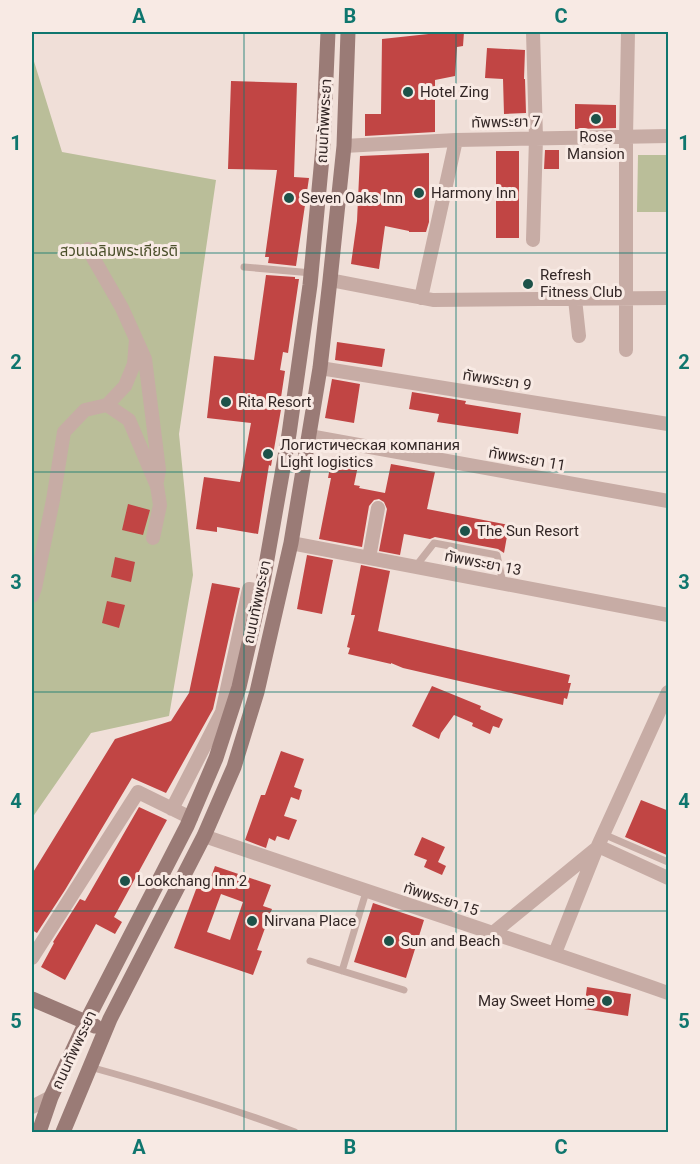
<svg xmlns="http://www.w3.org/2000/svg" width="700" height="1164" font-family="Roboto,'Noto Sans Thai',sans-serif">
	<rect width="100%" height="100%" fill="#f0dfd8"/>
	<!-- green -->
	<path fill="#babe99" d="M32,55L62,152L216,180L179,434L193,575L169,716L91,733L32,818Z
		M638,155H668V212H637Z"/>
	<!-- building -->
	<path fill="#c14544" fill-rule="evenodd" d="M447,32H464L463,46L457,47L455,76L435,80V132L365,136V114H381L382,39Z
		M487,48L525,50L524,79H525L526,113L504,114L503,79L485,78Z
		M231,81L297,83L294,177L309,178L296,266L268,263L269,257H265L277,170L228,169Z
		M575,104L616,105V128L575,129Z
		M545,150H559V169H544Z
		M496,151H519V238H496Z
		M429,153V222L426,232H409V231L385,226L379,269L351,264L357,221L360,156Z
		M266,275L295,277V279H299L288,353L283,352L280,370L285,371L280,404H282L271,466L269,465L258,534L217,527V532L196,529L204,477L240,482L251,423L207,418L214,356L254,360Z
		M337,342L385,349L382,367L335,360Z
		M332,379L360,384L354,423L325,418Z
		M412,392L466,401L465,404L521,413L518,434L437,422L439,414L409,409Z
		M332,456L359,461L354,485L360,486L359,488L385,493L391,464L435,472L427,509L509,525L504,553L498,549L435,537L430,539L404,534L400,555L379,551L387,509L384,502L379,499L374,500L369,506L362,547L319,539L331,478H328Z
		M128,504L150,510L143,535L122,530Z
		M307,555L333,560L322,614L297,609Z
		M115,557L135,562L131,582L111,577Z
		M361,565L390,571L378,631L570,675L568,683H571L567,699L564,698L563,705L403,668L391,663V664L348,654L350,648L347,647L355,615H351Z
		M212,583L240,588L213,709L166,793L132,778L65,890L37,933L32,930V874L115,739L171,721L189,693Z
		M107,601L125,605L119,628L102,623Z
		M432,686L481,706L480,709L503,719L499,728L493,726L490,734L472,726L473,723L454,715L441,733L439,739L412,726Z
		M281,751L304,759L294,787L302,790L299,800L291,797L284,816L297,820L289,840L277,836L275,841L269,838L266,848L245,840L261,795H265Z
		M641,800L669,811V856L625,837Z
		M139,807L167,820L114,917L122,922L115,934L96,924L65,980L41,967L54,943L53,942L80,899L85,901Z
		M422,837L445,847L438,862L446,866L442,875L424,867L427,860L414,855Z
		M215,866L271,885L263,906L272,909L257,950L262,951L253,975L174,948L198,884L207,888ZM221,894L243,902L230,940L207,932Z
		M373,903L424,920L406,978L354,962Z
		M587,987L631,994L628,1016L584,1009Z"/>
	<g fill="none" stroke-linecap="round" stroke-linejoin="round">
		<!-- lane -->
		<path stroke="#c7aca5" stroke-width="7" d="M244,267L312,273
			M416,566L434,543L497,555L503,583
			M603,834L668,862
			M310,961L404,990
			M342,971L366,892
			M90,1067C159,1086 228,1107 295,1132"/>
		<!-- street -->
		<path stroke="#c7aca5" stroke-width="14" d="M533,32L536,138L533,240
			M344,146L456,140L668,136
			M88,249L122,308L136,339L134,364L125,386L107,405
			M330,280L433,300L668,298
			M421,298L456,140
			M575,299L579,336
			M137,341L145,359L159,470L157,481
			M626,350V137L628,32
			M320,368L668,424
			M309,436L668,501
			M291,543L668,615
			M369,558L378,508
			M32,596L35,588L53,500L64,432L85,410L107,405L129,420L157,486L160,505L153,538
			M172,809L222,712L249,589L261,591
			M204,836C359,889 514,939 668,993
			M598,846L668,878
			M493,933L597,848L668,692
			M555,953L596,850
			M32,958L138,792L191,818
			M32,1107L51,1097"/>
		<!-- secondary -->
		<path stroke="#9a7b76" stroke-width="15" d="M32,999L95,1026
			M39,1132L51,1097L86,1022L187,826L216,758L239,687L263,582L289,434L310,285L323,147L328,32
			M63,1132L110,1019L204,836L234,767L257,692L291,543L320,368L330,280L344,146L348,32"/>
	</g>
	<!-- grid -->
	<path fill="none" stroke="#0f766e" stroke-width="1.5" stroke-opacity="0.55" d="M244,32V1132M456,32V1132M32,253H668M32,472H668M32,692H668M32,911H668"/>
	<!-- markers -->
	<g fill="#1d5249" stroke="#f8eae4" stroke-width="2">
		<circle cx="408" cy="92" r="6"/>
		<circle cx="596" cy="119" r="6"/>
		<circle cx="419" cy="193" r="6"/>
		<circle cx="289" cy="198" r="6"/>
		<circle cx="528" cy="284" r="6"/>
		<circle cx="226" cy="402" r="6"/>
		<circle cx="268" cy="454" r="6"/>
		<circle cx="465" cy="531" r="6"/>
		<circle cx="125" cy="881" r="6"/>
		<circle cx="252" cy="921" r="6"/>
		<circle cx="389" cy="941" r="6"/>
		<circle cx="607" cy="1001" r="6"/>
	</g>
	<g text-anchor="middle" stroke-width="6" stroke-linejoin="round" paint-order="stroke">
		<!-- poi labels -->
		<g font-size="15" fill="#332726" stroke="#f8eae4" text-anchor="start">
			<text x="420" y="97">Hotel Zing</text>
			<text x="596" y="142" text-anchor="middle">Rose<tspan x="596" dy="17">Mansion</tspan></text>
			<text x="431" y="198">Harmony Inn</text>
			<text x="301" y="203">Seven Oaks Inn</text>
			<text x="540" y="280">Refresh<tspan x="540" dy="17">Fitness Club</tspan></text>
			<text x="238" y="407">Rita Resort</text>
			<text x="280" y="450">Логистическая компания<tspan x="280" dy="17">Light logistics</tspan></text>
			<text x="477" y="536">The Sun Resort</text>
			<text x="137" y="886">Lookchang Inn 2</text>
			<text x="264" y="926">Nirvana Place</text>
			<text x="401" y="946">Sun and Beach</text>
			<text x="595" y="1006" text-anchor="end">May Sweet Home</text>
		</g>
		<!-- street labels -->
		<g font-size="15" fill="#332726" stroke="#f8eae4">
			<text transform="translate(324 121) rotate(-87)" y="5">ถนนทัพพระยา</text>
			<text transform="translate(506 122) rotate(-1)" y="5">ทัพพระยา 7</text>
			<text transform="translate(497 380) rotate(9)" y="5">ทัพพระยา 9</text>
			<text transform="translate(527 459) rotate(10)" y="5">ทัพพระยา 11</text>
			<text transform="translate(483 563) rotate(11)" y="5">ทัพพระยา 13</text>
			<text transform="translate(257 602) rotate(-78)" y="5">ถนนทัพพระยา</text>
			<text transform="translate(441 899) rotate(18)" y="5">ทัพพระยา 15</text>
			<text transform="translate(74 1050) rotate(-65)" y="5">ถนนทัพพระยา</text>
		</g>
		<!-- park labels -->
		<g font-size="15" fill="#4b502b" stroke="#f8eae4">
			<text x="119" y="256">สวนเฉลิมพระเกียรติ</text>
		</g>
	</g>
	<!-- border -->
	<rect width="700" height="1164" fill="none" stroke="#f8eae4" stroke-width="66"/>
	<rect x="33" y="33" width="634" height="1098" fill="none" stroke="#0f766e" stroke-width="2"/>
	<g font-size="20" text-anchor="middle" font-weight="bold" fill="#0f766e">
		<text x="139" y="23">A</text>
		<text x="350" y="23">B</text>
		<text x="561" y="23">C</text>
		<text x="16" y="150">1</text>
		<text x="684" y="150">1</text>
		<text x="16" y="369">2</text>
		<text x="684" y="369">2</text>
		<text x="16" y="589">3</text>
		<text x="684" y="589">3</text>
		<text x="16" y="808">4</text>
		<text x="684" y="808">4</text>
		<text x="16" y="1028">5</text>
		<text x="684" y="1028">5</text>
		<text x="139" y="1154">A</text>
		<text x="350" y="1154">B</text>
		<text x="561" y="1154">C</text>
	</g>
</svg>
